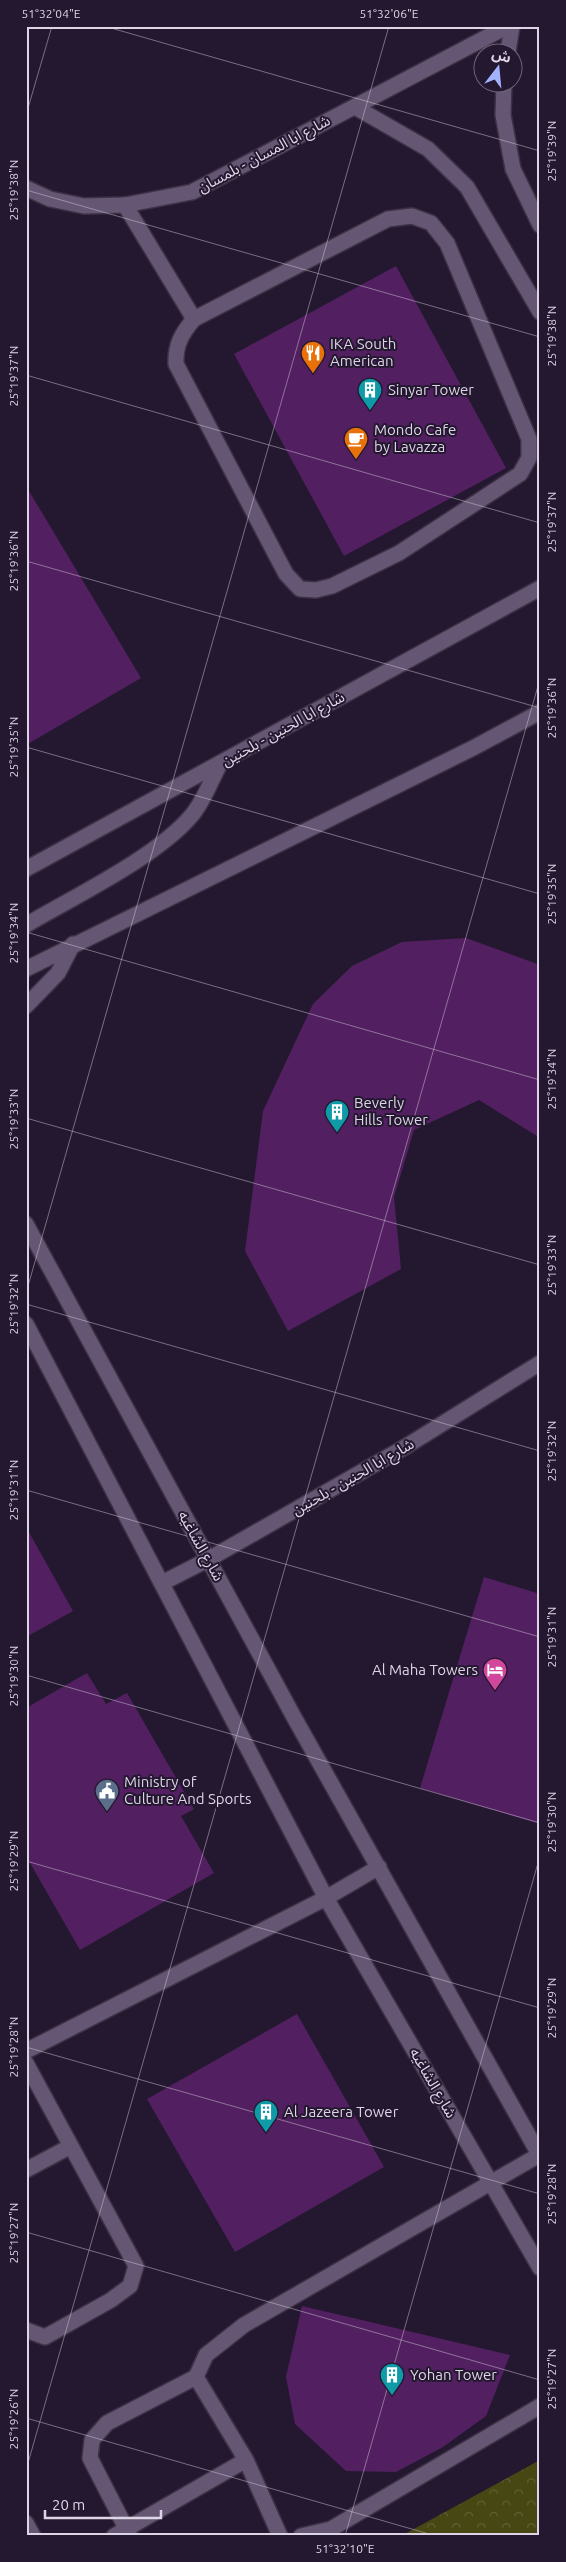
<svg xmlns="http://www.w3.org/2000/svg" width="566" height="2562" font-family="Ubuntu,'Noto Sans Arabic',sans-serif">
	<defs>
		<pattern id="park-crowns" width="20" height="18" patternUnits="userSpaceOnUse" patternTransform="scale(1.25)"><rect width="20" height="18" fill="#464713"/><path d="M2 6a3 3 0 1 1 6 0M12 15a3 3 0 1 1 6 0" fill="none" stroke="#606135"/></pattern>
	</defs>
	<rect width="100%" height="100%" fill="#241830"/>
	<!-- park -->
	<path fill="url(#park-crowns)" d="M540,2460V2536H401Z"/>
	<!-- building -->
	<path fill="#522060" d="M396,266L506,468L344,556L234,354Z
		M26,486L141,678L26,745Z
		M466,938L540,965V1140L537,1136L479,1100L414,1130L394,1197L401,1269L288,1331L245,1251L263,1111L313,1004L352,966L402,942Z
		M26,1527L73,1611L26,1637Z
		M484,1577L540,1594V1824L420,1788Z
		M87,1673L106,1704L127,1693L194,1809L181,1816L214,1873L80,1950L26,1856V1708Z
		M297,2014L384,2167L235,2252L147,2099Z
		M302,2306L510,2355L486,2416L443,2447L396,2472L346,2471L295,2424L286,2377Z"/>
	<g fill="none" stroke-linecap="round" stroke-linejoin="round">
		<defs>
			<path id="service" d="M125,205L194,319
				M412,216L431,223L447,243L529,439V458L520,474L399,553L332,586L316,590L300,589L286,574L277,557L176,364C175,345 182,333 194,319L388,219Z
				M26,2063L136,2266L130,2286L111,2300L45,2337L26,2330
				M26,2170L71,2146
				M196,2377L246,2460L280,2536
				M26,2523L33,2536
				M114,2536L246,2460
				M130,2536L90,2458L92,2440L107,2423L196,2377L206,2355L244,2325L539,2155
				M301,2536L331,2529L540,2406"/>
			<path id="minor" d="M508,52L512,26
				M504,82L503,115L513,169L540,225
				M355,107L428,149L467,187L540,312
				M26,188L50,199L84,206L125,205L192,192L508,26
				M26,1224L295,1719L540,2156
				M26,1324L326,1898L540,2268
				M162,1583L209,1559L405,1447L540,1363
				M26,2051L326,1898L379,1867"/>
			<path id="tertiary" d="M26,869L540,588
				M26,925C75,896 157,857 192,815C204,801 211,780 220,764
				M26,969L473,748L540,712
				M26,1006L58,973L73,944"/>
		</defs>
		<!-- service casing -->
		<use href="#service" stroke="#3c3145" stroke-width="18"/>
		<!-- minor casing -->
		<use href="#minor" stroke="#3c3145" stroke-width="18"/>
		<!-- tertiary casing -->
		<use href="#tertiary" stroke="#3c3145" stroke-width="18"/>
		<!-- service -->
		<use href="#service" stroke="#655773" stroke-width="15"/>
		<!-- minor -->
		<use href="#minor" stroke="#655773" stroke-width="15"/>
		<!-- tertiary -->
		<use href="#tertiary" stroke="#655773" stroke-width="15"/>
	</g>
	<!-- ticks -->
	<path fill="none" stroke="#ddd5e6" stroke-width="1" stroke-opacity="0.45" d="M104,26L540,151M26,115L52,26M26,190L540,337M26,375L540,523M26,561L540,708M26,747L540,894M26,932L540,1080M26,1118L540,1265M26,1293L389,26M26,1304L540,1451M26,1490L540,1637M26,1675L540,1823M26,1861L540,2008M26,2047L540,2194M26,2232L540,2380M26,2418L436,2536M26,2470L540,679M345,2536L540,1856"/>
	<!-- icons -->
	<defs>
		<symbol id="restaurant-pin" viewBox="-11 -11 22 30"><path d="M0 17L-7.5 6A9.5 9.5 0 1 1 7.5 6Z" fill="#e8710a" stroke="#241830"/><path d="M-5-6h1v4h1v-4h1v4h1v-4h1v5L-1.5 .5V6h-2V.5L-5-1ZM5-6V6H3V1.5H1.5Q1.5-4 5-6Z" fill="#fff"/></symbol>
		<symbol id="building-pin" viewBox="-11 -11 22 30"><path d="M0 17L-7.5 6A9.5 9.5 0 1 1 7.5 6Z" fill="#0f9aa8" stroke="#241830"/><path d="M-4-6H4V6H1V3H-1V6H-4ZM-2.5-4.3h1.7v1.8h-1.7ZM.8-4.3h1.7v1.8H.8ZM-2.5-1h1.7V.8h-1.7ZM.8-1h1.7V.8H.8Z" fill="#fff"/></symbol>
		<symbol id="cafe-pin" viewBox="-11 -11 22 30"><path d="M0 17L-7.5 6A9.5 9.5 0 1 1 7.5 6Z" fill="#e8710a" stroke="#241830"/><path d="M-5.5-4.5H6V0H3Q3 3.5 0 3.5H-2.5Q-5.5 3.5-5.5 0ZM3-3.2v2h1.7v-2ZM-6 4.5H4V6H-6Z" fill="#fff"/></symbol>
		<symbol id="hotel-pin" viewBox="-11 -11 22 30"><path d="M0 17L-7.5 6A9.5 9.5 0 1 1 7.5 6Z" fill="#d1479c" stroke="#241830"/><path d="M-6-4.5h1.5V1H6V5H4.5V3h-9V5H-6ZM-4 0a1.8 1.8 0 1 1 3.6 0ZM.5 0V-2.5h3Q6-2.5 6 0Z" fill="#fff"/></symbol>
		<symbol id="civic-pin" viewBox="-11 -11 22 30"><path d="M0 17L-7.5 6A9.5 9.5 0 1 1 7.5 6Z" fill="#5c6f8a" stroke="#241830"/><path d="M-.6-6.5H3V-4.5H.6V-3L4-1V1h2V6H-6V1h2V-1L-.6-3ZM-1.2 2.5V6h2.4V2.5Z" fill="#fff"/></symbol>
	</defs>
	<g fill-rule="evenodd">
		<use href="#restaurant-pin" x="299" y="339" width="28" height="38"/>
		<use href="#building-pin" x="356" y="376" width="28" height="38"/>
		<use href="#cafe-pin" x="342" y="425" width="28" height="38"/>
		<use href="#building-pin" x="323" y="1098" width="28" height="38"/>
		<use href="#hotel-pin" x="481" y="1656" width="28" height="38"/>
		<use href="#civic-pin" x="93" y="1777" width="28" height="38"/>
		<use href="#building-pin" x="252" y="2098" width="28" height="38"/>
		<use href="#building-pin" x="378" y="2361" width="28" height="38"/>
	</g>
	<g text-anchor="middle" stroke-width="4" stroke-linejoin="round" paint-order="stroke">
		<!-- street labels -->
		<g font-size="15" fill="#ddd5e6" stroke="#241830">
			<text transform="translate(264 154) rotate(-28)" y="5">شارع ابا المسان - بلمسان</text>
			<text transform="translate(283 729) rotate(-29)" y="5">شارع ابا الحنين - بلحنين</text>
			<text transform="translate(353 1477) rotate(-30)" y="5">شارع ابا الحنين - بلحنين</text>
			<text transform="translate(201 1546) rotate(61)" y="5">شارع الشاغيه</text>
			<text transform="translate(433 2083) rotate(60)" y="5">شارع الشاغيه</text>
		</g>
		<!-- poi labels -->
		<g font-size="15" fill="#ddd5e6" stroke="#241830" text-anchor="start">
			<text x="330" y="349">IKA South<tspan x="330" dy="17">American</tspan></text>
			<text x="388" y="395">Sinyar Tower</text>
			<text x="374" y="435">Mondo Cafe<tspan x="374" dy="17">by Lavazza</tspan></text>
			<text x="354" y="1108">Beverly<tspan x="354" dy="17">Hills Tower</tspan></text>
			<text x="478" y="1675" text-anchor="end">Al Maha Towers</text>
			<text x="124" y="1787">Ministry of<tspan x="124" dy="17">Culture And Sports</tspan></text>
			<text x="284" y="2117">Al Jazeera Tower</text>
			<text x="410" y="2380">Yohan Tower</text>
		</g>
	</g>
	<!-- border -->
	<rect width="566" height="2562" fill="none" stroke="#241830" stroke-width="55"/>
	<!-- north arrow -->
	<g transform="translate(498 68) rotate(16)"><circle r="24" fill="#241830" stroke="#6e6479"/>
	<path d="M0-4L9 19L0 12L-9 19Z" fill="#a3b2fd"/>
	<text y="-8" font-size="14" font-weight="bold" text-anchor="middle" fill="#ddd5e6">ش</text>
	</g>
	<!-- scale -->
	<path d="M45 2510v8h116v-8" fill="none" stroke="#ddd5e6" stroke-width="2.5"/>
	<text x="52" y="2510" font-size="15" fill="#ddd5e6" stroke="#241830" stroke-width="4" paint-order="stroke">20 m</text>
	<rect x="28" y="28" width="510" height="2506" fill="none" stroke="#ddd5e6" stroke-width="2"/>
	<g font-size="12" text-anchor="middle" fill="#ddd5e6">
		<text x="51" y="18">51°32'04"E</text>
		<text x="389" y="18">51°32'06"E</text>
		<text transform="translate(552 151) rotate(-90)" y="4">25°19'39"N</text>
		<text transform="translate(14 190) rotate(-90)" y="4">25°19'38"N</text>
		<text transform="translate(552 336) rotate(-90)" y="4">25°19'38"N</text>
		<text transform="translate(14 376) rotate(-90)" y="4">25°19'37"N</text>
		<text transform="translate(552 522) rotate(-90)" y="4">25°19'37"N</text>
		<text transform="translate(14 561) rotate(-90)" y="4">25°19'36"N</text>
		<text transform="translate(552 708) rotate(-90)" y="4">25°19'36"N</text>
		<text transform="translate(14 747) rotate(-90)" y="4">25°19'35"N</text>
		<text transform="translate(552 894) rotate(-90)" y="4">25°19'35"N</text>
		<text transform="translate(14 933) rotate(-90)" y="4">25°19'34"N</text>
		<text transform="translate(552 1079) rotate(-90)" y="4">25°19'34"N</text>
		<text transform="translate(14 1119) rotate(-90)" y="4">25°19'33"N</text>
		<text transform="translate(552 1265) rotate(-90)" y="4">25°19'33"N</text>
		<text transform="translate(14 1304) rotate(-90)" y="4">25°19'32"N</text>
		<text transform="translate(552 1451) rotate(-90)" y="4">25°19'32"N</text>
		<text transform="translate(14 1490) rotate(-90)" y="4">25°19'31"N</text>
		<text transform="translate(552 1637) rotate(-90)" y="4">25°19'31"N</text>
		<text transform="translate(14 1676) rotate(-90)" y="4">25°19'30"N</text>
		<text transform="translate(552 1822) rotate(-90)" y="4">25°19'30"N</text>
		<text transform="translate(14 1861) rotate(-90)" y="4">25°19'29"N</text>
		<text transform="translate(552 2008) rotate(-90)" y="4">25°19'29"N</text>
		<text transform="translate(14 2047) rotate(-90)" y="4">25°19'28"N</text>
		<text transform="translate(552 2194) rotate(-90)" y="4">25°19'28"N</text>
		<text transform="translate(14 2233) rotate(-90)" y="4">25°19'27"N</text>
		<text transform="translate(552 2379) rotate(-90)" y="4">25°19'27"N</text>
		<text transform="translate(14 2419) rotate(-90)" y="4">25°19'26"N</text>
		<text x="345" y="2553">51°32'10"E</text>
	</g>
</svg>
